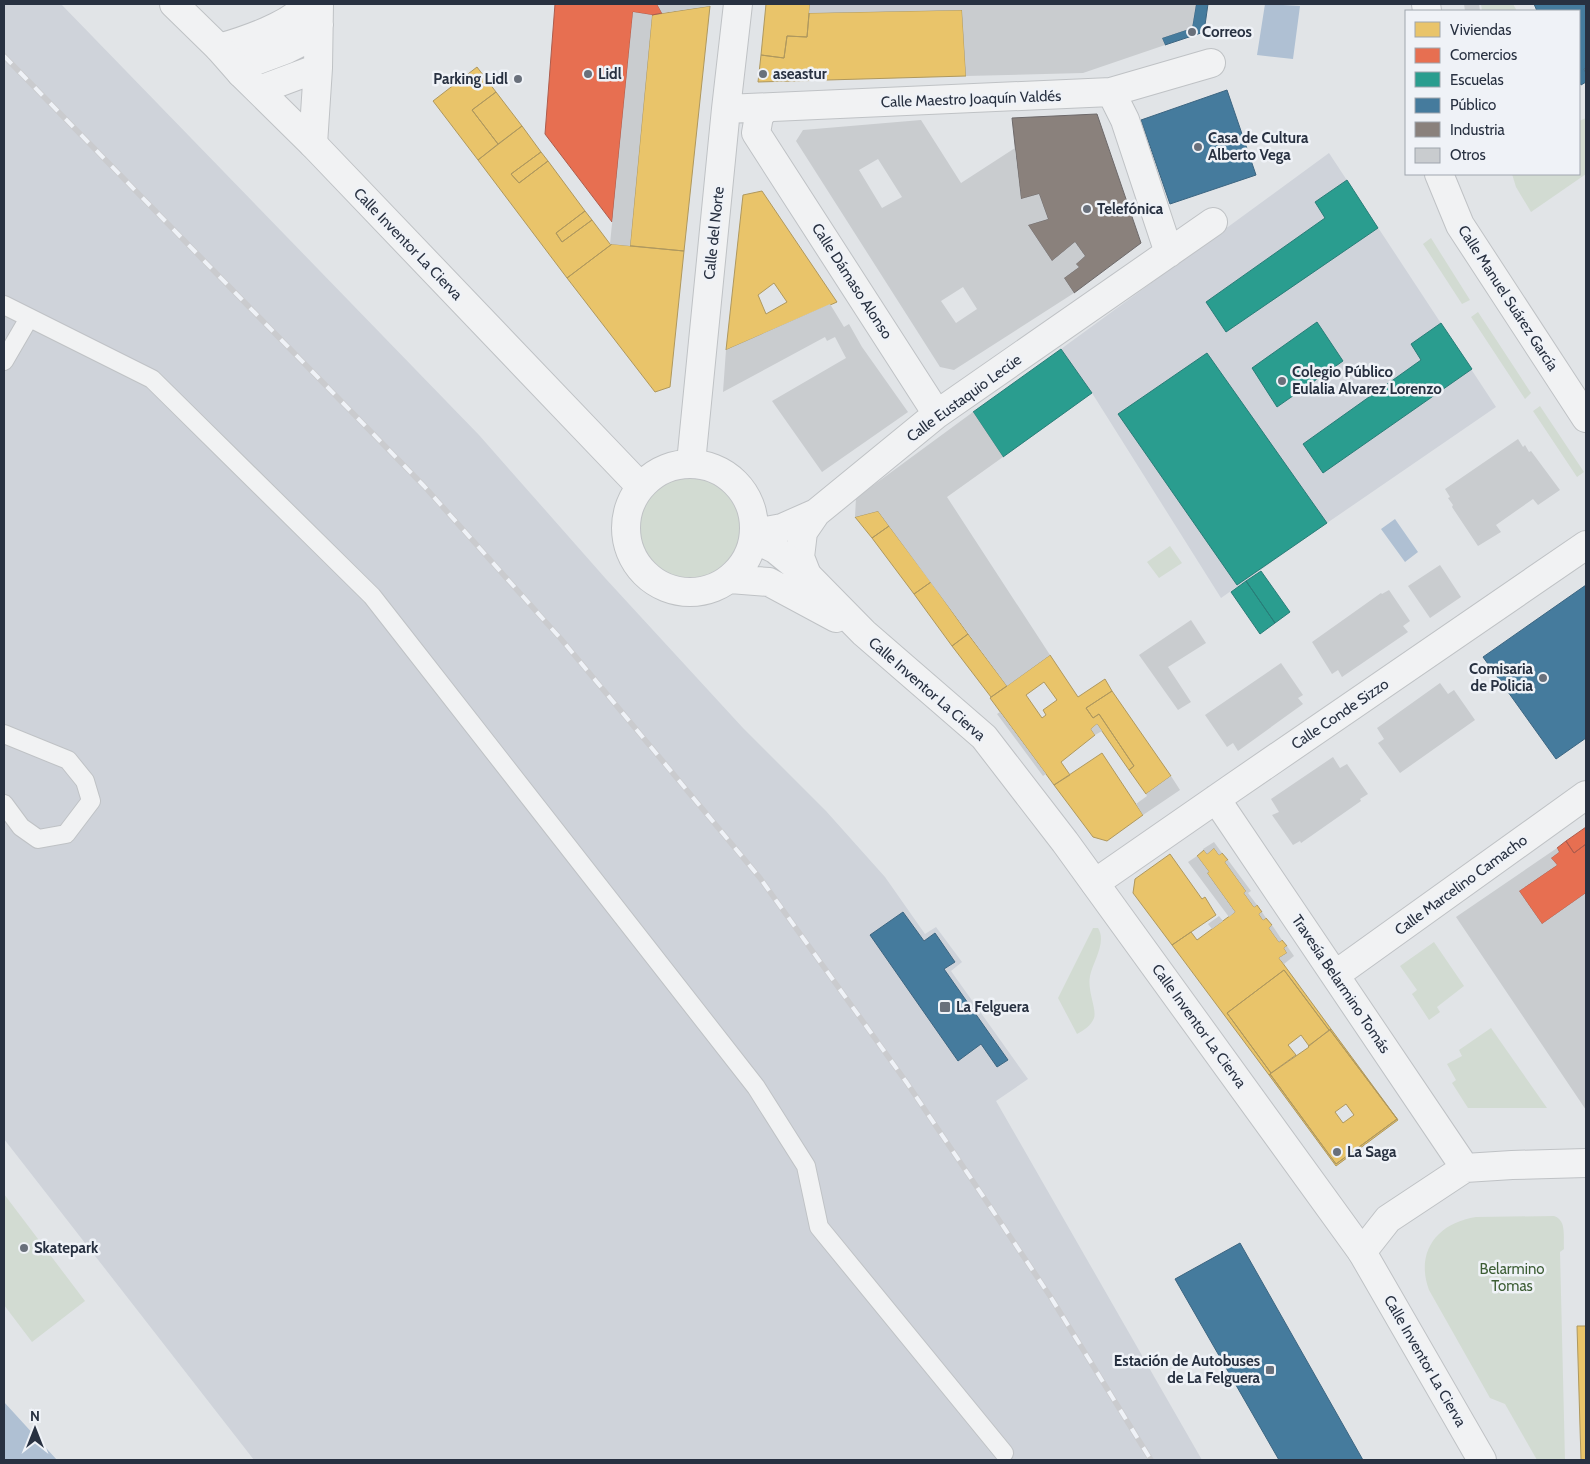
<svg xmlns="http://www.w3.org/2000/svg" width="1590" height="1464" font-family="Cabin,sans-serif">
	<rect width="100%" height="100%" fill="#e1e4e7"/>
	<!-- built -->
	<path fill="#cfd3da" d="M4,4H61L479,435L606,579L743,728L826,811L885,877L925,934L936,927L962,962L951,971L1028,1079L996,1101L1202,1460H254L4,1139Z
		M1329,153L1496,407L1327,523L1221,598L1092,393L1061,349Z"/>
	<!-- green -->
	<path fill="#d2dbd2" d="M1481,4H1513L1517,11H1482Z
		M1586,118V174L1531,212L1516,187L1512,174H1579V121Z
		M1431,238L1470,300L1462,304L1423,244Z
		M1478,312L1531,393L1525,399L1471,317Z
		M1540,406L1584,472L1577,477L1533,411Z
		M626 528a64 64 0 1 1 128 0a64 64 0 1 1-128 0Z
		M1170,546L1182,563L1159,578L1147,562Z
		M1093,928H1098C1107,942 1093,962 1090,976C1087,991 1097,1009 1094,1018C1091,1026 1084,1030 1077,1034L1058,998Z
		M1434,942L1464,986L1437,1007L1440,1012L1429,1020L1412,994L1417,990L1400,966Z
		M1491,1028L1547,1108H1468L1452,1083L1456,1080L1447,1064L1462,1056L1459,1050Z
		M4,1194L85,1301L32,1342L4,1305Z
		M1554,1216C1567,1220 1563,1237 1564,1249L1560,1252L1565,1460H1537L1505,1404L1490,1398L1429,1290C1415,1252 1437,1223 1476,1217Z"/>
	<!-- water -->
	<path fill="#afc0d3" d="M1265,4L1300,6L1293,59L1257,55Z
		M1395,519L1418,552L1405,562L1381,529Z
		M4,1402L57,1460H4Z"/>
	<!-- homes -->
	<path fill="#e9c46a" stroke="#af985e" fill-rule="evenodd" d="M766,4H810L807,37L787,36L784,58L761,55Z
		M710,6L684,251L630,246L652,15Z
		M962,10L966,76L758,82L761,55L784,58L787,36L807,37L809,13Z
		M477,67L496,92L472,110L498,144L478,160L433,101Z
		M496,92L522,126L498,144L472,110Z
		M522,126L541,152L511,174L519,183L548,161L585,211L556,233L562,242L592,220L610,244H612L567,278L478,160Z
		M541,152L548,161L519,183L511,174Z
		M762,191L837,302L726,350L743,195ZM774,283L787,302L766,314L758,295Z
		M585,211L592,220L562,242L556,233Z
		M612,244L684,251L670,387L655,392L567,278Z
		M878,511L889,526L872,538L855,517Z
		M889,526L931,582L914,594L872,538Z
		M931,582L968,634L952,646L914,594Z
		M968,634L1007,686L991,697L952,646Z
		M1050,655L1078,697L1105,679L1112,691L1086,708L1093,718L1099,714L1134,766L1129,770L1097,724L1091,729L1095,735L1061,762L1070,775L1054,785L1046,774L990,698ZM1044,682L1057,700L1043,710L1046,715L1042,718L1026,695Z
		M1112,691L1171,776L1146,794L1129,770L1134,766L1099,714L1093,718L1086,708Z
		M1102,753L1143,815L1107,841L1093,837L1054,785Z
		M1214,848L1219,855L1222,853L1228,860L1225,862L1246,891L1244,893L1254,907L1257,905L1262,912L1259,914L1263,920L1266,918L1272,925L1269,928L1279,942L1282,940L1287,946L1284,948L1287,953L1279,958L1331,1029L1329,1030L1284,970L1227,1013L1271,1073L1269,1075L1172,945L1191,932L1197,940L1235,912L1207,873L1209,872L1197,856L1204,850L1207,854Z
		M1170,854L1202,899L1205,897L1216,915L1172,945L1133,893L1135,879Z
		M1284,970L1329,1030L1309,1046L1301,1035L1288,1045L1296,1055L1271,1073L1227,1013Z
		M1331,1029L1398,1120L1336,1166L1269,1075L1270,1074L1336,1164L1397,1119L1330,1030Z
		M1330,1030L1397,1119L1336,1164L1270,1074L1309,1047L1308,1046ZM1346,1104L1354,1115L1343,1123L1335,1112Z
		M1577,1326H1586V1460H1581Z"/>
	<!-- shops -->
	<path fill="#e76f51" stroke="#ae5c4c" d="M555,4H657L662,13L652,15L633,12L612,222L545,134Z
		M1586,827V844L1574,853L1566,841Z
		M1566,841L1574,853L1586,844V893L1542,924L1519,891L1557,865L1551,858L1559,852L1557,848Z"/>
	<!-- schools -->
	<path fill="#2a9d8f" stroke="#297d78" d="M1347,180L1378,228L1226,332L1206,302L1325,218L1315,202Z
		M1317,322L1343,361L1277,407L1252,368Z
		M1441,323L1472,369L1323,473L1303,444L1421,360L1411,344Z
		M1061,349L1092,393L1003,457L973,412Z
		M1207,353L1327,523L1237,585L1118,414Z
		M1261,571L1290,612L1275,623L1246,581Z
		M1246,581L1275,623L1260,634L1231,592Z"/>
	<!-- public -->
	<path fill="#457b9d" stroke="#3c6581" d="M1196,4H1208L1204,32L1165,45L1162,38L1192,28Z
		M1534,4H1586V68L1584,69L1586,73V82L1581,85L1579,81V11H1537Z
		M1227,90L1256,175L1170,204L1141,120Z
		M1586,585V738L1556,759L1483,657Z
		M903,912L924,941L935,933L955,962L944,969L1008,1060L997,1067L981,1044L958,1061L870,935Z
		M1240,1243L1363,1460H1279L1175,1279Z"/>
	<!-- industry -->
	<path fill="#8a817c" stroke="#6d696a" d="M1097,114L1141,243L1074,293L1064,278L1079,267L1076,264L1085,256L1075,242L1052,261L1028,225L1048,219L1039,194L1021,199L1012,118Z"/>
	<!-- building -->
	<path fill="#c9cccf" fill-rule="evenodd" d="M657,4H710V6L662,13Z
		M810,4H1196L1192,28L1162,38L1165,45L1083,73L966,76L962,10L809,13Z
		M1464,4H1479L1480,11H1465Z
		M633,12L652,15L630,246L610,244Z
		M921,120L961,183L1015,148L1021,199L1039,194L1048,219L1028,225L1052,261L1075,242L1085,256L1076,264L1079,267L1064,278L1074,293L954,370L940,367L796,141L803,130ZM878,159L902,197L882,208L859,170ZM963,287L977,309L956,323L941,301Z
		M830,304L844,327L849,324L862,347L908,412L822,472L772,401L846,358L835,337L827,341L825,337L723,392L726,350Z
		M973,412L1003,457L947,497L1050,655L1007,686L878,511L855,517L856,498Z
		M1518,439L1523,447L1525,445L1529,452L1531,451L1560,490L1538,505L1533,499L1496,525L1501,532L1478,546L1452,507L1453,505L1448,498L1450,497L1445,489Z
		M1440,565L1461,597L1430,618L1408,586Z
		M1389,590L1410,621L1403,626L1408,632L1342,677L1338,670L1332,674L1312,642L1381,593L1382,594Z
		M1191,620L1206,643L1168,667L1191,702L1178,710L1139,655Z
		M1281,663L1303,695L1298,698L1303,704L1238,751L1233,743L1227,747L1205,715Z
		M1440,683L1448,694L1454,690L1475,720L1400,773L1378,743L1384,739L1377,728Z
		M1000,712L1046,774L1043,776L997,714Z
		M1097,724L1102,731L1095,735L1091,729Z
		M1333,757L1340,768L1347,764L1368,794L1360,799L1361,801L1301,843L1300,841L1293,845L1272,815L1279,812L1271,799Z
		M1171,776L1180,790L1143,815L1136,804L1147,796L1146,794Z
		M1214,842L1222,853L1219,855L1214,848L1207,854L1203,849Z
		M1557,848L1559,852L1551,858L1557,865L1519,891L1542,924L1586,893V1110L1456,917Z
		M1197,856L1209,872L1207,873L1235,912L1229,917L1188,862Z
		M1228,860L1251,891L1248,893L1257,905L1254,907L1244,893L1246,891L1225,862Z
		M1262,912L1266,918L1263,920L1259,914Z
		M1219,916L1223,921L1212,929L1208,924Z
		M1272,925L1282,940L1279,942L1269,928Z
		M1287,946L1294,956L1284,964L1279,958L1287,953L1284,948Z"/>
	<g fill="none" stroke-linecap="round" stroke-linejoin="round">
		<defs>
			<path id="service" d="M4,305L152,379L372,596L756,1087L806,1166L819,1227L1004,1453
				M4,361L29,318
				M4,734L68,760L85,781L91,801L66,834L38,839L21,827L4,804"/>
			<path id="minor" d="M1426,4L1427,11
				M219,48C244,41 292,25 308,4
				M241,73L253,62L285,50L303,41L312,35L319,25
				M259,90L318,68
				M1111,92L1125,120L1169,253
				M766,108L759,116L756,133L937,414
				M726,109L1111,92L1211,63
				M313,144L318,68L319,4
				M1439,174L1460,225L1586,418
				M691,463L726,109L738,4
				M755,533L782,528L816,513L937,414L1213,222
				M807,575L800,557L803,532L816,513
				M1216,799L1465,1168
				M1095,883L1232,788L1586,545
				M1335,975L1586,795
				M1362,1252L1388,1219L1465,1168L1512,1165L1586,1163"/>
			<path id="tertiary" d="M174,4L219,48L241,73L313,144L640,486
				M626 528a64 64 0 1 1 128 0a64 64 0 1 1-128 0Z
				M754,539L775,549L807,575L864,633L984,737L1065,842L1362,1252L1482,1460
				M730,579L769,582L836,618"/>
		</defs>
		<!-- service casing -->
		<use href="#service" stroke="#bfc2c5" stroke-width="20"/>
		<!-- minor casing -->
		<use href="#minor" stroke="#bfc2c5" stroke-width="30"/>
		<!-- tertiary casing -->
		<use href="#tertiary" stroke="#bfc2c5" stroke-width="30"/>
		<!-- service -->
		<use href="#service" stroke="#f1f2f3" stroke-width="18"/>
		<!-- minor -->
		<use href="#minor" stroke="#f1f2f3" stroke-width="28"/>
		<!-- tertiary -->
		<use href="#tertiary" stroke="#f1f2f3" stroke-width="28"/>
		<defs>
			<path id="rail" d="M4,56L424,486L561,639L760,878L907,1083L1050,1296L1151,1460"/>
		</defs>
		<!-- rail casing -->
		<use href="#rail" stroke="#cacbce" stroke-width="5.5"/>
		<!-- rail -->
		<use href="#rail" stroke="#eff2f7" stroke-width="4" stroke-dasharray="11" stroke-linecap="butt"/>
	</g>
	<!-- markers -->
	<g fill="#69707b" stroke="#eff2f7" stroke-width="2">
		<circle cx="1192" cy="32" r="5"/>
		<circle cx="588" cy="74" r="5"/>
		<circle cx="763" cy="74" r="5"/>
		<circle cx="518" cy="79" r="5"/>
		<circle cx="1198" cy="147" r="5"/>
		<circle cx="1087" cy="209" r="5"/>
		<circle cx="1282" cy="381" r="5"/>
		<circle cx="1543" cy="678" r="5"/>
		<rect x="939" y="1001" width="12" height="12" rx="2.5"/>
		<circle cx="1337" cy="1152" r="5"/>
		<circle cx="24" cy="1248" r="5"/>
		<rect x="1265" y="1365" width="10" height="10" rx="2.5"/>
	</g>
	<g text-anchor="middle" stroke-width="5" stroke-linejoin="round" paint-order="stroke">
		<!-- poi labels -->
		<g font-size="15" font-weight="bold" fill="#283141" stroke="#eff2f7" text-anchor="start">
			<text x="1202" y="37">Correos</text>
			<text x="598" y="79">Lidl</text>
			<text x="773" y="79">aseastur</text>
			<text x="508" y="84" text-anchor="end">Parking Lidl</text>
			<text x="1208" y="143">Casa de Cultura<tspan x="1208" dy="17">Alberto Vega</tspan></text>
			<text x="1097" y="214">Telefónica</text>
			<text x="1292" y="377">Colegio Público<tspan x="1292" dy="17">Eulalia Alvarez Lorenzo</tspan></text>
			<text x="1533" y="674" text-anchor="end">Comisaria<tspan x="1533" dy="17">de Policia</tspan></text>
			<text x="956" y="1012">La Felguera</text>
			<text x="1347" y="1157">La Saga</text>
			<text x="34" y="1253">Skatepark</text>
			<text x="1260" y="1366" text-anchor="end">Estación de Autobuses<tspan x="1260" dy="17">de La Felguera</tspan></text>
		</g>
		<!-- street labels -->
		<g font-size="15" fill="#283141" stroke="#eff2f7">
			<text transform="translate(971 99) rotate(-2)" y="5">Calle Maestro Joaquín Valdés</text>
			<text transform="translate(714 233) rotate(-84)" y="5">Calle del Norte</text>
			<text transform="translate(408 244) rotate(46)" y="5">Calle Inventor La Cierva</text>
			<text transform="translate(852 281) rotate(57)" y="5">Calle Dámaso Alonso</text>
			<text transform="translate(1508 298) rotate(57)" y="5">Calle Manuel Suárez García</text>
			<text transform="translate(964 398) rotate(-36)" y="5">Calle Eustaquio Lecúe</text>
			<text transform="translate(927 689) rotate(41)" y="5">Calle Inventor La Cierva</text>
			<text transform="translate(1340 714) rotate(-34)" y="5">Calle Conde Sizzo</text>
			<text transform="translate(1461 885) rotate(-36)" y="5">Calle Marcelino Camacho</text>
			<text transform="translate(1341 984) rotate(56)" y="5">Travesía Belarmino Tomás</text>
			<text transform="translate(1199 1026) rotate(54)" y="5">Calle Inventor La Cierva</text>
			<text transform="translate(1425 1361) rotate(60)" y="5">Calle Inventor La Cierva</text>
		</g>
		<!-- park labels -->
		<g font-size="15" fill="#3c5d34" stroke="#eff2f7">
			<text x="1512" y="1274">Belarmino<tspan x="1512" dy="17">Tomas</tspan></text>
		</g>
	</g>
	<!-- border -->
	<rect width="1590" height="1464" fill="none" stroke="#283141" stroke-width="10"/>
	<!-- legend -->
	<rect x="1405" y="10" width="175" height="165" fill="#eff2f7" stroke="#9fa5ae"/>
	<rect x="1415" y="22" width="25" height="15" fill="#e9c46a" stroke="#9fa5ae"/>
	<text x="1450" y="35" font-size="15" fill="#283141">Viviendas</text>
	<rect x="1415" y="48" width="25" height="15" fill="#e76f51" stroke="#9fa5ae"/>
	<text x="1450" y="60" font-size="15" fill="#283141">Comercios</text>
	<rect x="1415" y="72" width="25" height="15" fill="#2a9d8f" stroke="#9fa5ae"/>
	<text x="1450" y="85" font-size="15" fill="#283141">Escuelas</text>
	<rect x="1415" y="98" width="25" height="15" fill="#457b9d" stroke="#9fa5ae"/>
	<text x="1450" y="110" font-size="15" fill="#283141">Público</text>
	<rect x="1415" y="122" width="25" height="15" fill="#8a817c" stroke="#9fa5ae"/>
	<text x="1450" y="135" font-size="15" fill="#283141">Industria</text>
	<rect x="1415" y="148" width="25" height="15" fill="#c9cccf" stroke="#9fa5ae"/>
	<text x="1450" y="160" font-size="15" fill="#283141">Otros</text>
	<!-- north arrow -->
	<g transform="translate(35 1429)" stroke="#eff2f7" stroke-width="4" paint-order="stroke">
	<path d="M0-4L9 19L0 12L-9 19Z" fill="#283141"/>
	<text y="-8" font-size="14" font-weight="bold" text-anchor="middle" fill="#283141">N</text>
	</g>
</svg>
